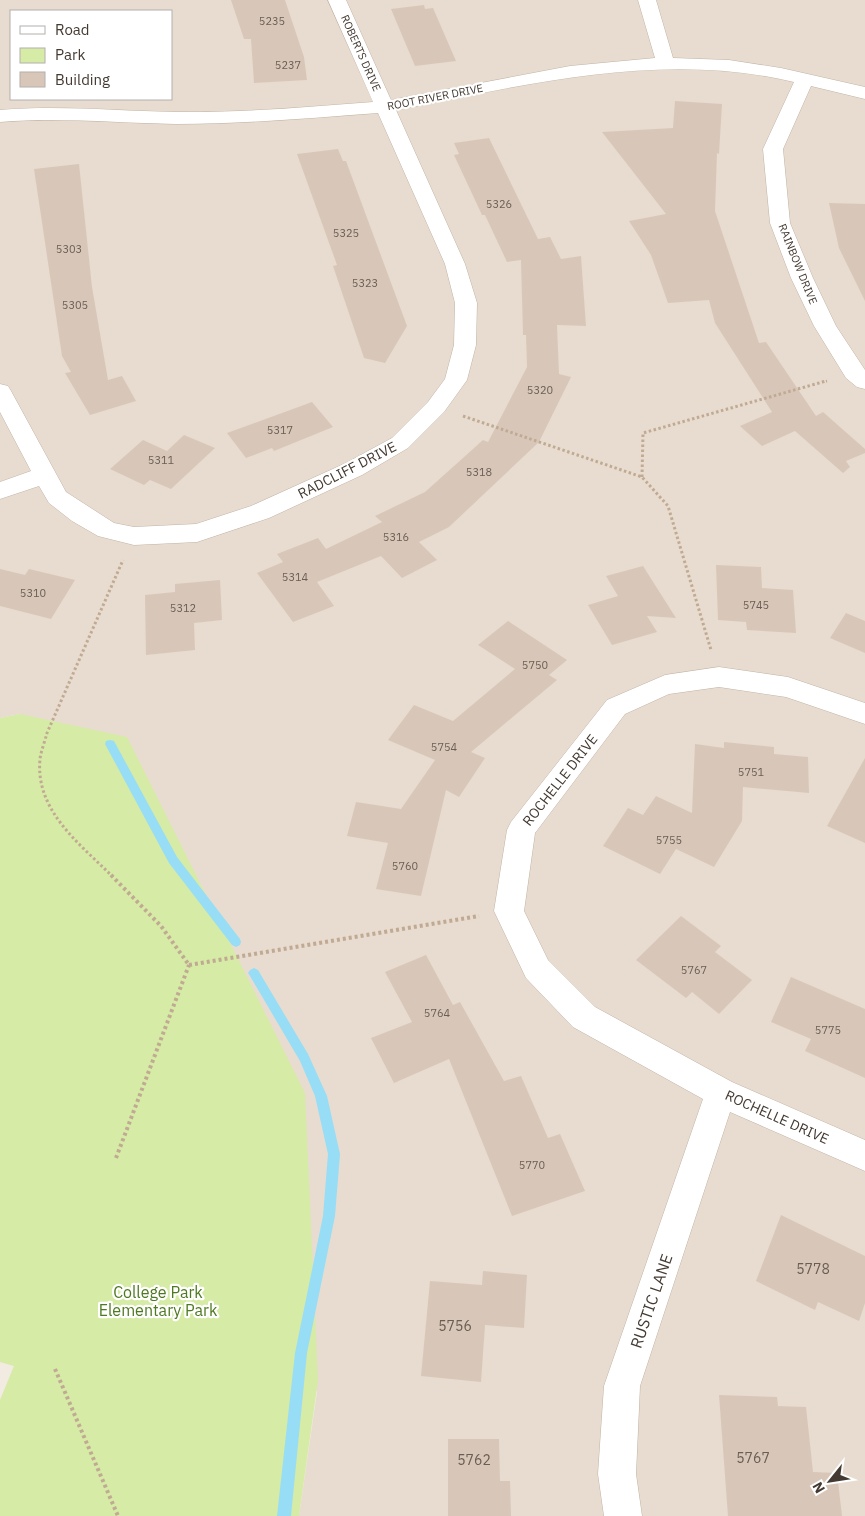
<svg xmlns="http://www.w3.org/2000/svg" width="865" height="1516" font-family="'IBM Plex Sans',sans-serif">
	<rect width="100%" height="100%" fill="#f2ebe1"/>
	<!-- residential -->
	<path fill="#e7dccf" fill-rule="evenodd" d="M0,0H865V1516H299L317,1392L20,714L0,718ZM11,11H171V99H11Z"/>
	<!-- green -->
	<path fill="#d6eba5" d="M20,714L127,737L305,1093L318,1380L299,1516H0V1400L14,1366L0,1362V718Z"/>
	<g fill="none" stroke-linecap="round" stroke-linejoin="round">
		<!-- stream -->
		<path fill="#97ddf6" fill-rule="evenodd" d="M110,740L114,741L177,857L240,939L241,942L240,945L236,947L232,945L169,863L105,744L106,741Z
			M254,968L258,970L308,1054L327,1096L340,1154L335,1216L307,1353L291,1516H277L295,1353L323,1216L328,1154L315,1096L300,1061L250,976L248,973L250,970Z"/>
	</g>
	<!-- building -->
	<path fill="#d8c7b9" d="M231,0H285L304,57L307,80L254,83L251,39H244Z
		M424,5L425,9L433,8L456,61L415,66L391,9Z
		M675,101L722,104L719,154L717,153L715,211L759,343L766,342L816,416L823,412L865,449V453L846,461L850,467L843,473L795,431L762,446L740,426L772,412L715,323L709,300L668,303L651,255L629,221L666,214L602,132L673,128Z
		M489,138L538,239L550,237L561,259L581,256L586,326L557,325L559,374L571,377L539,442L449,527L419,542L437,560L402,578L381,556L317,582L334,606L293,622L257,573L283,562L277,554L318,538L326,549L382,522L375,516L425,492L483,440L488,442L527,367L526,335H523L521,260L507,262L485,215H482L454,155L459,154L454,143Z
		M338,149L343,161H346L407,326L385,363L364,358L333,266L337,265L297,154Z
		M79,164L92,287L108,380L122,376L136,401L90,415L65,373L71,372L62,356L34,169Z
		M829,203L865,204V301L839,248Z
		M312,402L333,427L274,451L272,448L246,458L227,433Z
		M184,435L215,448L171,489L150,480L144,485L110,469L143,440L167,451Z
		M716,565L761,567L762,588L793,590L796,633L747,630L746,622L718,620Z
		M643,566L676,618L647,616L657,632L612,645L588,605L618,596L606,576Z
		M0,569L25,575L29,569L75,580L51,619L0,606Z
		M220,580L222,620L194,623L195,650L146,655L145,595L175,592V584Z
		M846,613L865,621V653L830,638Z
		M508,621L567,660L549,675L557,680L471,752L485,758L459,797L446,790L421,896L376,889L388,843L347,836L356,802L401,809L435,760L388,740L414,705L453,721L515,669L478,645Z
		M724,742L774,747V754L808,757L809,793L743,787L742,821L714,867L676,849L660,874L603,846L628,808L643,815L656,796L692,813L695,744L724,748Z
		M865,758V843L827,826Z
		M681,916L721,946L715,952L752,980L719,1014L692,992L686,998L636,960Z
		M426,955L453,1005L460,1002L504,1081L521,1076L548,1138L560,1134L585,1191L512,1216L449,1059L394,1083L371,1038L412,1022L385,972Z
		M791,977L865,1009V1078L805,1051L811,1039L771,1022Z
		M781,1215L865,1256V1303L859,1321L818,1302L815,1310L756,1281Z
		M483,1271L527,1275L524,1328L485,1325L481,1382L421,1376L430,1281L482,1285Z
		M719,1395L777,1397L778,1406L806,1407L813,1472L837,1473L842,1516H728Z
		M448,1439H499L500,1481H510L511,1516H448Z"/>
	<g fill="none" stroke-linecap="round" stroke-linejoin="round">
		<defs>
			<path id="minor" d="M328,0H346L391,100L570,66L655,58L638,0H656L673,58L729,60L781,68L865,87V99L811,86L783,149L790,223L813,278L836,326L865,370V389L857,387L846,378L814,326L791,278L770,223L763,149L794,82C661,50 526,85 396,110L465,264L477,303L476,345L467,380L444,412L408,448L362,475L269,518L197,542L134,545L98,536L72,521L49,503L39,486L0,499V482L31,471L0,412V384L8,386L11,391L66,492L114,523L134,527L196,524L251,506L346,463L392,438L428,402L445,379L454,345L455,303L445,264L378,113C311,118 243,124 176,124C117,123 59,117 0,122V110C58,105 117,111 175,112C241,113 307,107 373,102Z
				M719,667L788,677L865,703V724L786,697L719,687L669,694L625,714L535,833L524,911L548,960L595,1007L732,1082L865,1140V1171L730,1112L640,1386L636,1474L642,1516H604L598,1474L604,1386L703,1099L573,1027L526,978L494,911L507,830L511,822L607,700L665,675Z"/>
		</defs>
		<!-- minor casing -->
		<use href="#minor" stroke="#c1b4a6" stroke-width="1"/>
		<!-- path-far2 -->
		<path stroke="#c1aa93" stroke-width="2.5" stroke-dasharray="2 2" stroke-linecap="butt" d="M822,382L827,381"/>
		<!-- path-far1 -->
		<path stroke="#c1aa93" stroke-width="3" stroke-dasharray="2.5 2.5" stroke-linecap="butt" d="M463,416L642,477L668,506L711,650
			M642,477L643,433L826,381
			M113,877C80,844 35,811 40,759C41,751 45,741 47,733L123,560"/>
		<!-- path -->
		<path stroke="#c1aa93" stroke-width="4" stroke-dasharray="3 3" stroke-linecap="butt" d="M111,875L161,926L189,965
			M189,965L479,916
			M116,1158L189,965
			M55,1369L118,1516"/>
		<!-- minor -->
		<use href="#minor" fill="#fff" fill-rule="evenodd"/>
	</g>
	<g text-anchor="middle" stroke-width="4.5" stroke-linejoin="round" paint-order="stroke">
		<!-- number labels -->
		<g font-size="11" fill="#695d54">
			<text x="272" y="25">5235</text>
			<text x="288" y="69">5237</text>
			<text x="499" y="208">5326</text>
			<text x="346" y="237">5325</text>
			<text x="69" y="253">5303</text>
			<text x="365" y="287">5323</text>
			<text x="75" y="309">5305</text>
			<text x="540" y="394">5320</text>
			<text x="280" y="434">5317</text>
			<text x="161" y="464">5311</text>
			<text x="479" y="476">5318</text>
			<text x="396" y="541">5316</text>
			<text x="295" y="581">5314</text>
			<text x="33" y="597">5310</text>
			<text x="756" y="609">5745</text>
			<text x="183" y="612">5312</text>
			<text x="535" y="669">5750</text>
			<text x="444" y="751">5754</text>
			<text x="751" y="776">5751</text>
			<text x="669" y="844">5755</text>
			<text x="405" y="870">5760</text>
			<text x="694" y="974">5767</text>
			<text x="437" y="1017">5764</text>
			<text x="828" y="1034">5775</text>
			<text x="532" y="1169">5770</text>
		</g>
		<!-- far-street labels -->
		<g font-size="11" fill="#443a32" stroke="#fff">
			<text transform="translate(361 53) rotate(66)" y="4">ROBERTS DRIVE</text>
			<text transform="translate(435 97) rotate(-11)" y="4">ROOT RIVER DRIVE</text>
			<text transform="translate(798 264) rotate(68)" y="4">RAINBOW DRIVE</text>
		</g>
		<!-- street labels -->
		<g font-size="14" fill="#443a32" stroke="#fff">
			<text transform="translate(347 470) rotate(-27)" y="5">RADCLIFF DRIVE</text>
			<text transform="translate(560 780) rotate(-52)" y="5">ROCHELLE DRIVE</text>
			<text transform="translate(777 1117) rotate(24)" y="5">ROCHELLE DRIVE</text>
		</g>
		<!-- near-number labels -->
		<g font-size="14" fill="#695d54">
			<text x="813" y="1274">5778</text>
			<text x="455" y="1331">5756</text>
			<text x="753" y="1463">5767</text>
			<text x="474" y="1465">5762</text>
		</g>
		<!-- near-park labels -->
		<g font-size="16" fill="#4f7921" stroke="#fff">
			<text x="158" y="1298">College Park<tspan x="158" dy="18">Elementary Park</tspan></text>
		</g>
		<!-- near-street labels -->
		<g font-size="16" fill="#443a32" stroke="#fff">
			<text transform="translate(651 1301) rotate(-71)" y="6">RUSTIC LANE</text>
		</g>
	</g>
	<!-- legend -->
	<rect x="10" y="10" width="162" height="90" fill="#ffffff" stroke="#b4b0ad"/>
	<rect x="20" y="26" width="25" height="8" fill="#ffffff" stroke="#b4b0ad"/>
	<text x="55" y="35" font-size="15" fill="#443a32">Road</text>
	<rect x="20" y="48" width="25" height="15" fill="#d6eba5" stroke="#b4b0ad"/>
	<text x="55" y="60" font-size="15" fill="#443a32">Park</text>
	<rect x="20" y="72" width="25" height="15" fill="#d8c7b9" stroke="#b4b0ad"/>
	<text x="55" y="85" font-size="15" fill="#443a32">Building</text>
	<!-- north arrow -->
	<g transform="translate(830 1481) rotate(240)" stroke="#ffffff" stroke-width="4" paint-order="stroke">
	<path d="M0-4L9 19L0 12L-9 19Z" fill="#443a32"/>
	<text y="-8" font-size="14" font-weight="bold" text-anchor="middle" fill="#443a32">N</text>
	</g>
</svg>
